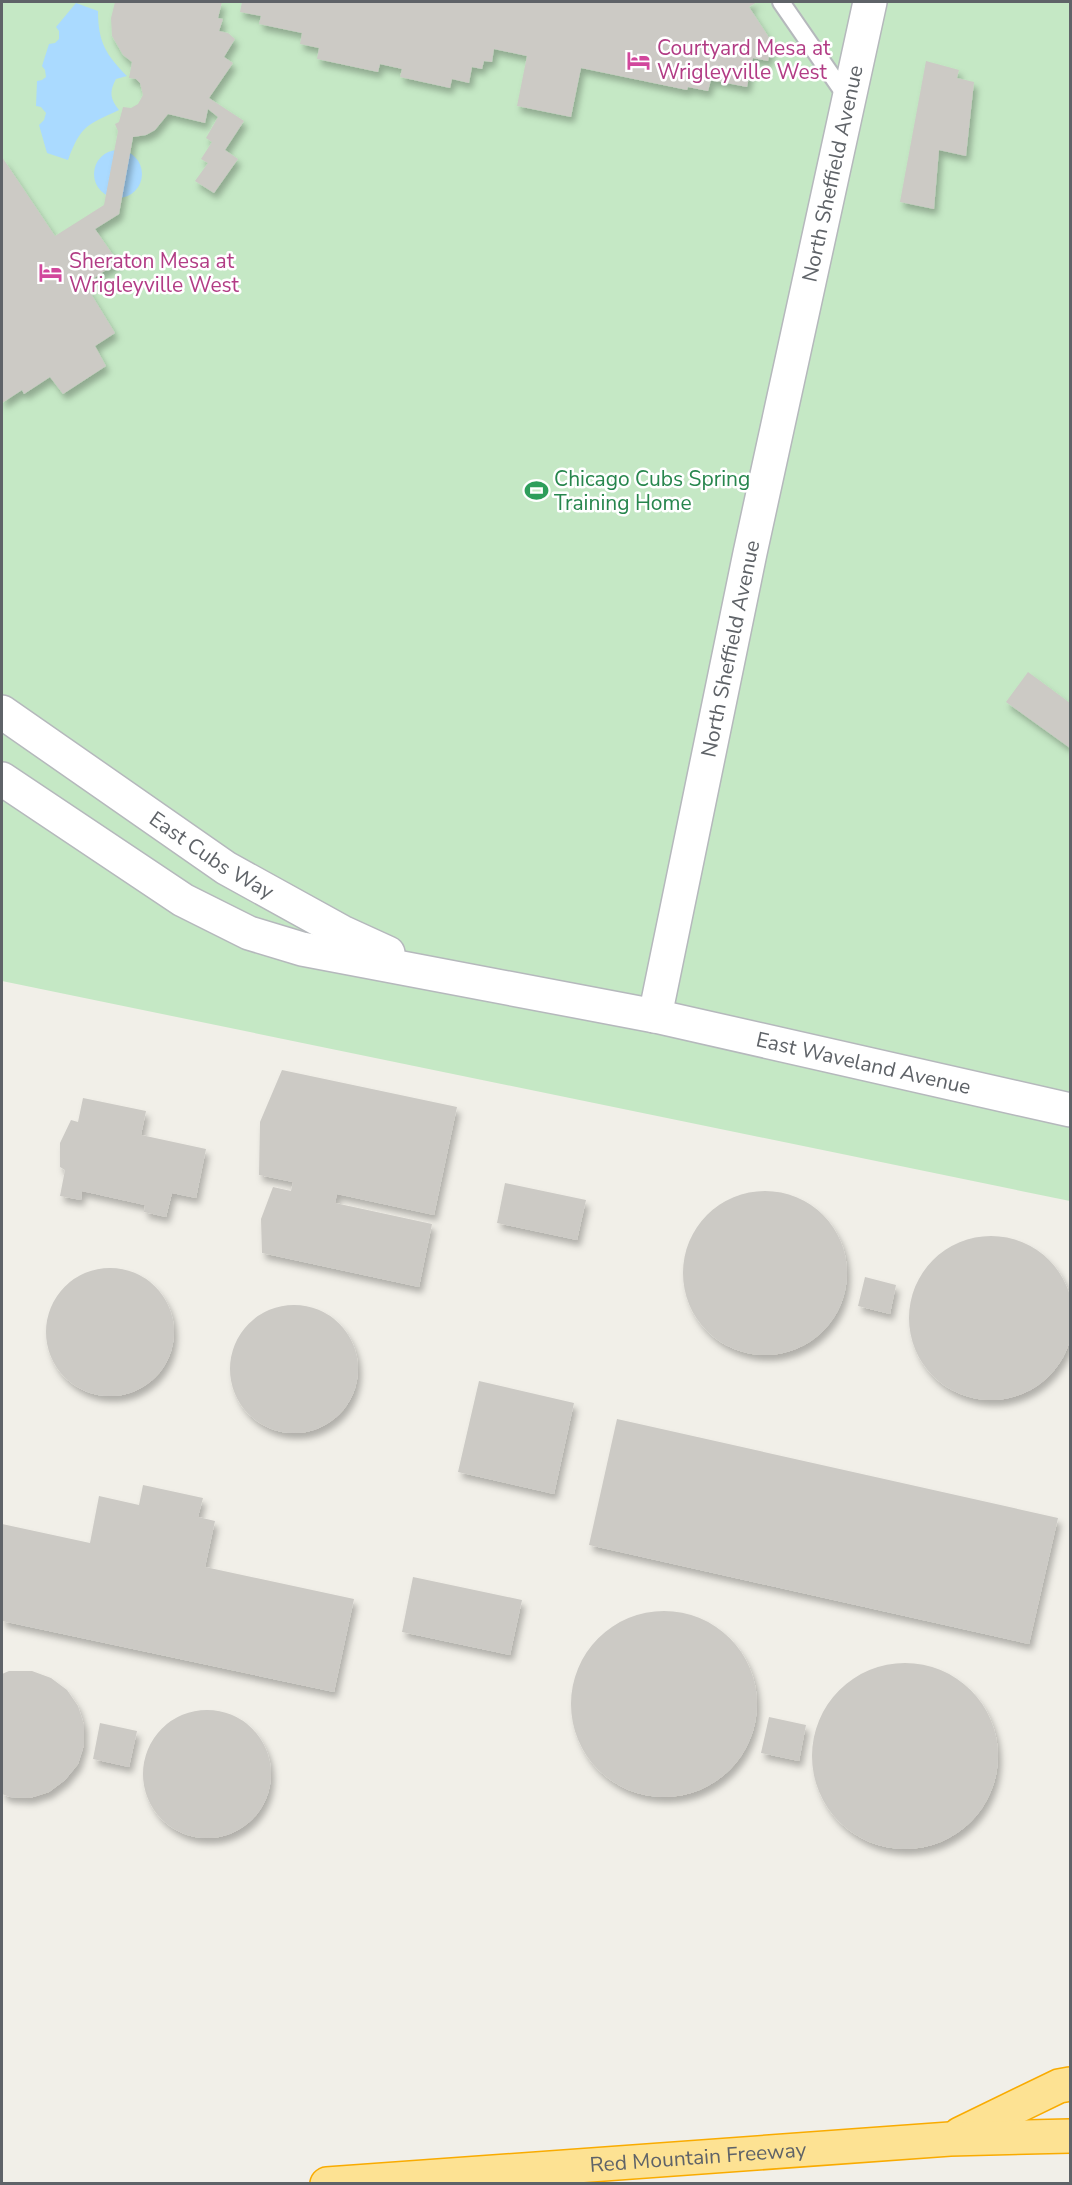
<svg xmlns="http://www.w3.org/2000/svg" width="1072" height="2185" font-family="'Nunito Sans',sans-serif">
	<defs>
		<filter id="shadow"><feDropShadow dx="3.5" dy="6" stdDeviation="3" flood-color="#0004"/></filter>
	</defs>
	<rect width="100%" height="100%" fill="#f1efe8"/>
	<!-- green -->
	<path fill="#c5e8c5" d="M2,2H1070V1201L2,981Z"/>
	<!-- water -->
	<path fill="#aadaff" d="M76,3L98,11C98,42 106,55 127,76L116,79C109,92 110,99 119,110C87,125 81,125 68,160L47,153L39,125L44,120L46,113L41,107L36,106L37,81L42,80L46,77L45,70L42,66L49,44L55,43L59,39V31L56,27Z
		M94 174a24 24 0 1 1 48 0a24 24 0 1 1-48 0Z"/>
	<!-- building -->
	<path fill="#cccac5" filter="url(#shadow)" d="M115,2H222L218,18L223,19L219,31L228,33L235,39L224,57L233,63L209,98L244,121L225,150L238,159L214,193L195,181L208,163L201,159L212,142L206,138L218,117L208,109L205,123L168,114L155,130L146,135L133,137L119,214L95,229L118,262L85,284L115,333L95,346L106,366L63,394L50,377L24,394L22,390L2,403V157L55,236L104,205L118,131L115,124L119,122L123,107L131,108L138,104L143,95L140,83L136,79L129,78L132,62L123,55L112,36L111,18Z
		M242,2H757L749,7L772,42L768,61L753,58L747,87L711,80L708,91L688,87L687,90L581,68L571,117L517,106L527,56L494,49L492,62L484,61L482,69L472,67L469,83L452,79L450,88L400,77L402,69L380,64L378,72L317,59L319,48L300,44L302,33L259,24L261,16L240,12Z
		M926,61L959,70L957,78L974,82L966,156L939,150L934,209L900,202Z
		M1028,672L1070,703V748L1006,702Z
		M282,1070L457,1107L434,1215L337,1194L335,1203L432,1224L419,1287L262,1253L261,1219L273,1187L291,1191L293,1182L259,1175L260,1122Z
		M83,1098L146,1111L141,1135L206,1149L196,1198L172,1193L166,1217L144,1212L145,1205L82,1191L81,1200L60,1196L65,1170L60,1167V1143L71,1120L78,1122Z
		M505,1183L586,1200L577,1240L497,1223Z
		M683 1273a82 82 0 1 1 164 0a82 82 0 1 1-164 0Z
		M909 1318a82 82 0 1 1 164 0a82 82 0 1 1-164 0Z
		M46 1332a64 64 0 1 1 128 0a64 64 0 1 1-128 0Z
		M865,1277L896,1285L890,1314L858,1306Z
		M230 1369a64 64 0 1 1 128 0a64 64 0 1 1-128 0Z
		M479,1381L574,1403L554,1494L458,1472Z
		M617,1419L1058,1518L1029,1644L589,1545Z
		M143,1485L203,1498L198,1517L215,1521L205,1567L354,1599L334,1692L2,1621V1524L90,1543L99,1496L139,1505Z
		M413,1577L522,1600L510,1655L402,1632Z
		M571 1704a93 93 0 1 1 186 0a93 93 0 1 1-186 0Z
		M812 1756a93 93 0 1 1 186 0a93 93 0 1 1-186 0Z
		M9,1671H32L51,1678L67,1690L78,1706L84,1725V1745L78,1764L65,1780L49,1792L30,1798L10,1797L2,1794V1674Z
		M143 1774a64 64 0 1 1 128 0a64 64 0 1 1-128 0Z
		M769,1717L806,1725L799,1761L761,1753Z
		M100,1723L137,1731L129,1767L93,1759Z"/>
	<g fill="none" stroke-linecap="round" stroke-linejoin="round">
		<defs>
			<path id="lane" d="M781,2L848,99"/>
			<g id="street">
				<path id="s1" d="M2,712L226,868L342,932L388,953"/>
				<path id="s2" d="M2,779L183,900L249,933L302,949L655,1016L1070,1110"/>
				<path id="s3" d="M655,1016L750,553L870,2"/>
			</g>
			<g id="highway">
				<path d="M960,2134L1059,2086L1070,2084"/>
				<path id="s4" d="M327,2184L950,2139L1070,2136"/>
			</g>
		</defs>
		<!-- lane casing -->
		<use href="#lane" stroke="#b5b8bc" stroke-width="20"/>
		<!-- street casing -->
		<use href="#street" stroke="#b5b8bc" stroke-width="36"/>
		<!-- highway casing -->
		<use href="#highway" stroke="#f9ab00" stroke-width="36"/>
		<!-- lane -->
		<use href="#lane" stroke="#fff" stroke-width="16"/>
		<!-- street -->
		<use href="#street" stroke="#fff" stroke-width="33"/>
		<!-- highway -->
		<use href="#highway" stroke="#fde293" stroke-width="33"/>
	</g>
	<!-- icons -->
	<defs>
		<symbol id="hotel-bare" viewBox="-9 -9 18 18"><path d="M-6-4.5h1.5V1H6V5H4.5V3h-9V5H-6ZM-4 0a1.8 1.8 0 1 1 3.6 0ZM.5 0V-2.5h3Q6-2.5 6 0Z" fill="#d1479c" stroke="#fff" stroke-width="2.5" paint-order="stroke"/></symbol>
		<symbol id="stadium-bare" viewBox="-9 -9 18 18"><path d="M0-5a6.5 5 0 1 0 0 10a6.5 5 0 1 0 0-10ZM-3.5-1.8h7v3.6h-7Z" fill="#2e9e5b" stroke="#fff" stroke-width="2.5" paint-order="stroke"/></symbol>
	</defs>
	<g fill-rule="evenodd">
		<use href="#hotel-bare" x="622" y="44" width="33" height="33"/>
		<use href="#hotel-bare" x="34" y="256" width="33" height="33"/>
		<use href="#stadium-bare" x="520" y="474" width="33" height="33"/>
	</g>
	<g text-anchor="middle" stroke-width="5" stroke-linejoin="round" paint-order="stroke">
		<!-- hotel labels -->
		<g font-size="21" fill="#b23c85" stroke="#fff" text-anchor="start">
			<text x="657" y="55">Courtyard Mesa at<tspan x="657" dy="24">Wrigleyville West</tspan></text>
			<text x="69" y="268">Sheraton Mesa at<tspan x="69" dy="24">Wrigleyville West</tspan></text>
		</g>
		<!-- street labels -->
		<g font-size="21" fill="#5f6368" stroke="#fff">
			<text dy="7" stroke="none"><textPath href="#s3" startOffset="861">North Sheffield Avenue</textPath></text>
			<text dy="7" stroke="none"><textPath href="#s3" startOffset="375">North Sheffield Avenue</textPath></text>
			<text dy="7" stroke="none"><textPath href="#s1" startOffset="254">East Cubs Way</textPath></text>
			<text dy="7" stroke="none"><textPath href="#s2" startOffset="920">East Waveland Avenue</textPath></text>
			<text dy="7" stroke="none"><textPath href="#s4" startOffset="372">Red Mountain Freeway</textPath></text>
		</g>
		<!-- leisure labels -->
		<g font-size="21" fill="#27864d" stroke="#fff" text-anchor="start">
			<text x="554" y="486">Chicago Cubs Spring<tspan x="554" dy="24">Training Home</tspan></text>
		</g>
	</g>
	<!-- border -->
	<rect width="1072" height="2185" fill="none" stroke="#5f6368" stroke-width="6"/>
</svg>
